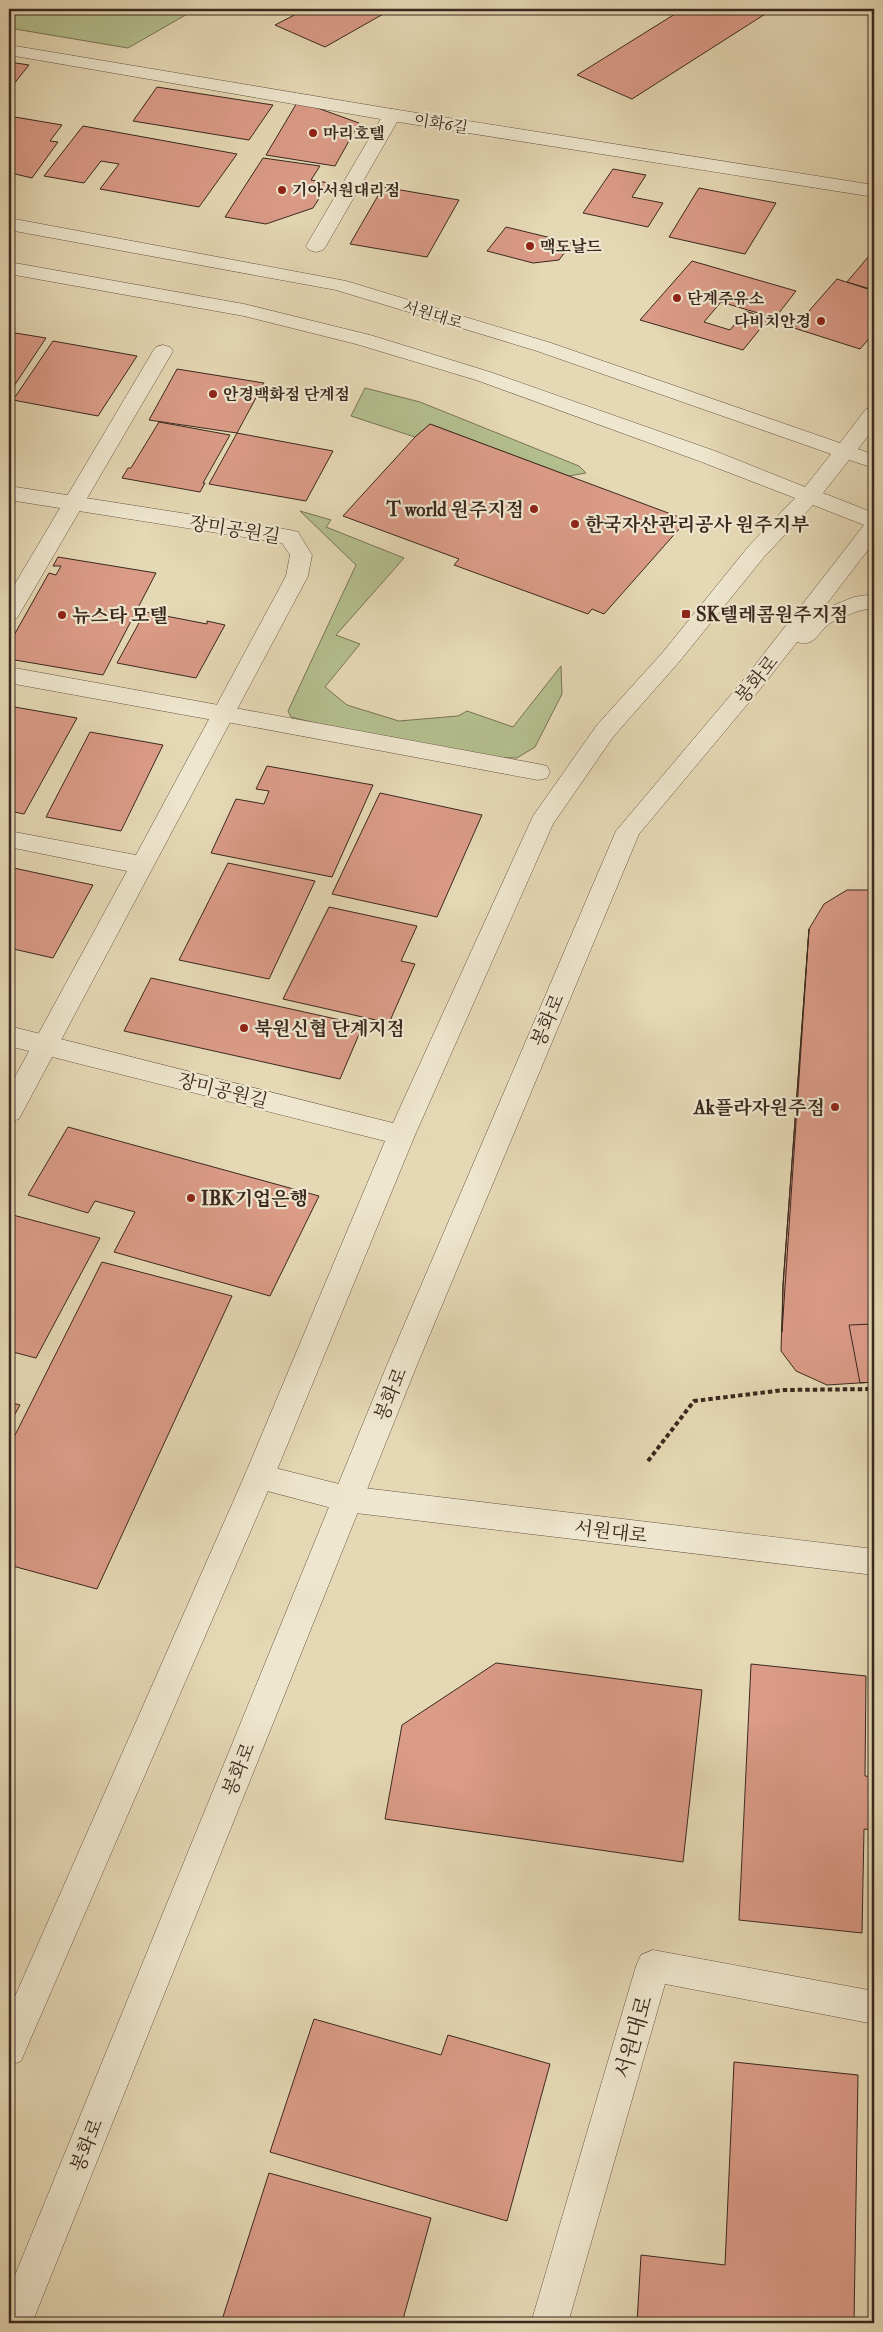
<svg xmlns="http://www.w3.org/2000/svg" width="883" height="2332" font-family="'IM FELL Double Pica','Noto Serif KR',serif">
	<rect width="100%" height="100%" fill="#e5d8b4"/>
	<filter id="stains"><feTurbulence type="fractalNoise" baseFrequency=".004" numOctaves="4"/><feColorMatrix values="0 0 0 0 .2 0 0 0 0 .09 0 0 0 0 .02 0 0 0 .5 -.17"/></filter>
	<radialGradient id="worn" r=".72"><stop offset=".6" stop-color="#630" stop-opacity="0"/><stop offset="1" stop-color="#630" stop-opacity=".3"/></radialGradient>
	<!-- green -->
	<path fill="#b4bf8e" stroke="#787456" d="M9,9H196L128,48L9,28Z
		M365,388L420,402L579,466L586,473L569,476L430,424L415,437L351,416Z
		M300,511L331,520L326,527L404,558L336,635L360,644L325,687L347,705L399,721L458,716L467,711L513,727L561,666L562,694L535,747L517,758L489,757L351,732L291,717L288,711L356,565Z"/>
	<!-- building -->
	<path fill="#da9b87" stroke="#3b281e" d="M306,9H392L325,47L275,25Z
		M683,9H773L632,99L577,75Z
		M9,62L29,65L9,90Z
		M157,87L273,105L249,140L133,121Z
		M298,101L359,123L335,166L266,155Z
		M9,116L62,125L50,141L58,142L32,178L15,174L9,176Z
		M83,126L237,154L199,207L100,189L119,164L101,161L84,183L44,176Z
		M263,158L320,166L311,180L329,183L313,208L266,224L225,217Z
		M613,169L646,175L632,197L663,203L648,227L583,213Z
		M383,187L459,200L427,257L350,244Z
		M699,188L776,203L745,254L669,237Z
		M506,227L572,243L559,260L533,263L487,251Z
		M874,250V290L847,282Z
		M692,261L796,291L775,318L721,302L704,322L730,330L745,311L769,318L743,350L640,320Z
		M837,279L874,291V333L860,349L794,328Z
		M9,332L46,338L10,392H9Z
		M53,341L137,356L98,416L13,400Z
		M177,369L264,383L237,433L149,420Z
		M159,422L230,435L203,483H205L200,492L122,478L128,468H131Z
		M430,424L569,476L687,520L604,614L592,609L588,614L454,565L459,559L343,516L415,437Z
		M237,433L333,451L306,501L209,484Z
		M58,557L156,573L103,675L9,659V644L49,573L56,575L61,566H53Z
		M145,612L207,624V621L225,625L196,678L117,663Z
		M9,706L77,718L24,814L9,811Z
		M90,732L163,745L121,831L46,817Z
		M267,766L373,785L332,877L211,853L236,799L264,804L269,791L256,789Z
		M380,793L482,815L437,917L332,894Z
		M228,863L315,881L269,979L179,960Z
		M9,867L93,885L53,958L9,948Z
		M847,890H874V1382L827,1385L796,1371L781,1351L783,1285L809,929L824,904Z
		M329,907L417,926L401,961L415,964L389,1023L283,999Z
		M809,929L782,1332L783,1285Z
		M151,978L363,1025L340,1079L124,1031Z
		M68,1127L319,1196L270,1296L114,1252L135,1212L95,1201L88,1213L28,1195Z
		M9,1214L100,1238L36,1358L9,1351Z
		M102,1262L232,1296L97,1589L9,1565V1447Z
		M874,1324V1382L860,1383L849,1325Z
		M9,1402L20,1405L9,1425Z
		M496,1663L702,1690L683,1862L385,1819L402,1725Z
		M751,1664L866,1676L865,1776L874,1777V1830L864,1829L862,1933L739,1920Z
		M314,2019L441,2055L448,2035L550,2064L507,2221L270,2152Z
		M734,2062L858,2075L854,2323H637L641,2255L725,2265Z
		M269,2173L431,2218L402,2323H221Z"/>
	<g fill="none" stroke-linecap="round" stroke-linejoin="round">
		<defs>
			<path id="service" d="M163,345L170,347L173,351L20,613L17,618L9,620V594L153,351L156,347Z
				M9,667L224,706L232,708L236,714L232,720L224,722L9,683Z"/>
			<path id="pedestrian" d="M392,109L399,111L401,115L326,246L323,250L316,252L309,250L306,246L383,115L385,111Z
				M224,706L538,764L547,766L550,772L547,778L538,780L216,720L212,714L216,708Z"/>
			<path id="minor" d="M9,45L392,109L874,185V197L392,121L9,55Z
				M9,486L290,530L298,532L312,555L308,576L19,1119L9,1122V1088L127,871L9,847V831L136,855L286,576L290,555L282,543L9,500Z
				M259,1464L347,1486L874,1549V1575L347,1512L248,1486L244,1477L248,1468Z
				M653,1950L874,1991V2024L665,1984L568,2323H531L636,1966L641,1955Z"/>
			<path id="tertiary" d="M9,218L346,281L551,343L840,443L866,409L874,408V428L858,449L874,455V468L849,460L823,493L874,513V542L822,610L854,597L874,594V608C860,609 845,616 832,622C818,630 816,648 797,642L761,688L639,834L417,1365L32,2323H9V2290L387,1365L616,831L745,678L864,525L813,505L764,557L679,662L613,737L553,824L415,1135L274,1477L21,2061L9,2066V2010L244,1477L385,1141L9,1046V1026L393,1123L533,816L597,725L663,652L748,547L795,498L699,461L476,380L356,344L244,316L9,274V262L244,304L370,335L490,372L715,451L805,487L831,454L537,351L336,290L9,230Z"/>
		</defs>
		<!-- service casing -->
		<use href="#service" stroke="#665444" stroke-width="1"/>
		<!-- pedestrian casing -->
		<use href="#pedestrian" stroke="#665444" stroke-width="1"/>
		<!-- minor casing -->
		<use href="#minor" stroke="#665444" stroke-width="1"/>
		<!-- tertiary casing -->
		<use href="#tertiary" stroke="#665444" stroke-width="1"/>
		<!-- path -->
		<path stroke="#3b281e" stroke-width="4" stroke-dasharray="4.5 3" stroke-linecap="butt" d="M648,1461L694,1401L784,1390L874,1389"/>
		<!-- service -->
		<use href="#service" fill="#eee6ce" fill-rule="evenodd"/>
		<!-- pedestrian -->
		<use href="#pedestrian" fill="#eee6ce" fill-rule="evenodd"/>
		<!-- minor -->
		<use href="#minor" fill="#eee6ce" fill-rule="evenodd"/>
		<!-- tertiary -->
		<use href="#tertiary" fill="#eee6ce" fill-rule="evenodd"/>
	</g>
	<!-- markers -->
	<g fill="#8f2418" stroke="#eee6ce" stroke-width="2">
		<circle cx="313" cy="133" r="5"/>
		<circle cx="282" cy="190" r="5"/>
		<circle cx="530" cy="246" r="5"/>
		<circle cx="677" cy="298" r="5"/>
		<circle cx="821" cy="321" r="5"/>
		<circle cx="213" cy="394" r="5"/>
		<circle cx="534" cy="509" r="5"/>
		<circle cx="575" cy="524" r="5"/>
		<rect x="681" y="609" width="10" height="10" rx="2.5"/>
		<circle cx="62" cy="615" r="5"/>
		<circle cx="244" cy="1028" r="5"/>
		<circle cx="835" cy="1107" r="5"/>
		<circle cx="191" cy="1198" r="5"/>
	</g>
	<g text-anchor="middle" stroke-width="4.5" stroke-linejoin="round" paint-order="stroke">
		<!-- far-street labels -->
		<g font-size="16" fill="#3b281e" stroke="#eee6ce">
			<text transform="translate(441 123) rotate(9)" y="6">이화6길</text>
			<text transform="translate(433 314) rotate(17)" y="6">서원대로</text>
		</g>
		<!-- far-poi labels -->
		<g font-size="16" font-weight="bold" fill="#3b281e" stroke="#eee6ce" text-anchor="start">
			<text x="323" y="139">마리호텔</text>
			<text x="292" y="196">기아서원대리점</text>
			<text x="540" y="252">맥도날드</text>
			<text x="687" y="304">단계주유소</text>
			<text x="811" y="327" text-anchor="end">다비치안경</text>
			<text x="223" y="400">안경백화점 단계점</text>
		</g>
		<!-- poi labels -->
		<g font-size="19" font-weight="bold" fill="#3b281e" stroke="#eee6ce" text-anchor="start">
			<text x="524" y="516" text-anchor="end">T world 원주지점</text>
			<text x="585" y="531">한국자산관리공사 원주지부</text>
			<text x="696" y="621">SK텔레콤원주지점</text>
			<text x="72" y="622">뉴스타 모텔</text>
			<text x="254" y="1035">북원신협 단계지점</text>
			<text x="825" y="1114" text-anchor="end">Ak플라자원주점</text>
			<text x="201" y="1205">IBK기업은행</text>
		</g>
		<!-- street labels -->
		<g font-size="19" fill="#3b281e" stroke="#eee6ce">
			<text transform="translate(235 529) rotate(9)" y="7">장미공원길</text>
			<text transform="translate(756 679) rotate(-51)" y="7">봉화로</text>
			<text transform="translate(547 1020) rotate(-67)" y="7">봉화로</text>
			<text transform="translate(223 1090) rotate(14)" y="7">장미공원길</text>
			<text transform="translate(390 1394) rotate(-68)" y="7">봉화로</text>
			<text transform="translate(611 1531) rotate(7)" y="7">서원대로</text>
			<text transform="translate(238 1769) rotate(-68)" y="7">봉화로</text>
			<text transform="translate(86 2145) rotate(-68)" y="7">봉화로</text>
		</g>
		<!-- near-street labels -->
		<g font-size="22" fill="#3b281e" stroke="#eee6ce">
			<text transform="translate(633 2037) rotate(-74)" y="8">서원대로</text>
		</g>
	</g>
	<!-- margin -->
	<rect width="883" height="2332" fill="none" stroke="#e5d8b4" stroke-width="30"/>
	<rect x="10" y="10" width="863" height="2312" fill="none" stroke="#3b281e" stroke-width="2.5"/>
	<rect x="15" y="15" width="853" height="2302" fill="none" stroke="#3b281e"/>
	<rect width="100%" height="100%" filter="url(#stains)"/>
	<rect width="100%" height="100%" fill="url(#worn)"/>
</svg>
